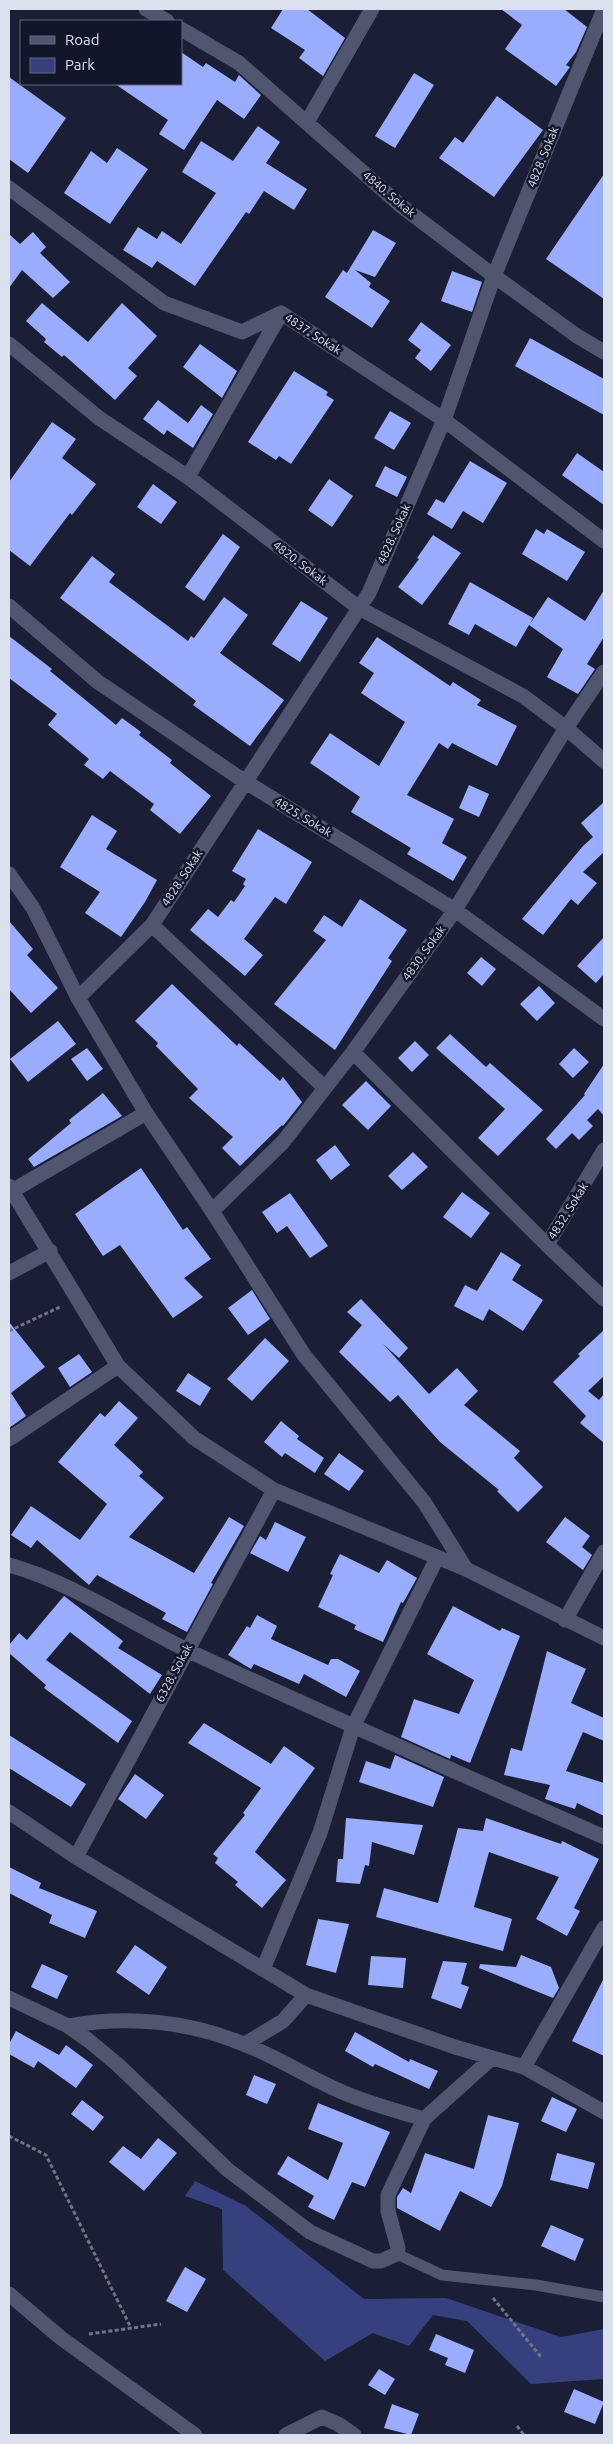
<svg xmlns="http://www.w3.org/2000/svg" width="613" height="2444" font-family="Ubuntu,sans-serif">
	<rect width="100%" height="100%" fill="#1b1f35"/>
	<!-- green -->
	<path fill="#36407e" d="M195,2181L246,2206L364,2299L446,2298L561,2337L604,2329V2379L531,2384L467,2321L433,2315L409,2346L373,2333L325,2361L223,2270L222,2209L185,2196Z"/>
	<!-- building -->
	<path fill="#9aacfd" d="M283,9H307L345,38L323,76L299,58L305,50L271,28Z
		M501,9H564L587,27L576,52L566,65L570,67L556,86L505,49L522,25Z
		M181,52L203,67L206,63L235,82L239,75L261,95L244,119L217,100L184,150L159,134L168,120L115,84H181Z
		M414,73L434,85L395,148L375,136Z
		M9,77L66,118L28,173L9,159Z
		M497,96L543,130L494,197L439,158L455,137L463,143Z
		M258,126L280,142L266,163L307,189L294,210L264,191L249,214L246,212L195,286L157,261L152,268L123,250L138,227L157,239L162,231L181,244L216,193L182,172L201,141L233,161Z
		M117,148L148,169L110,224L64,193L91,151L107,163Z
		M604,174V299L546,259Z
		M373,230L396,243L375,277L355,270L371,283L369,287L390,301L372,328L325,297L343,270L347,273Z
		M33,232L46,247L40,253L70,282L53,298L22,270L9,288V234L20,244Z
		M452,271L482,282L472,312L441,301Z
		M42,303L88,342L122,303L157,336L128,368L137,376L115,400L64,355L62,357L44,342L46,339L26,321Z
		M421,322L451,345L431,371L415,358L421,350L408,340Z
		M530,338L604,379V415L515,366Z
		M200,344L237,371L222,398L183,367Z
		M294,371L328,392L326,395L334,400L291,464L279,456L276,460L248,442Z
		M158,400L188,423L201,405L213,414L193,448L167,430L164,435L143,419Z
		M390,411L411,423L394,450L374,438Z
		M52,422L76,439L62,458L96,484L72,515L70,513L30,566L9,550V482Z
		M577,453L604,472V505L562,475Z
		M470,461L507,483L483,523L463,511L452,529L427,514L436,499L444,503Z
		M385,466L407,477L397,497L375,486Z
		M329,479L353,496L332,527L308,510Z
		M153,484L177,502L161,524L137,507Z
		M536,529L544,534L547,529L585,552L567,581L522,554Z
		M223,534L240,547L204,601L185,587Z
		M433,535L461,553L422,605L398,587L419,559L417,558Z
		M92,556L115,574L109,582L188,641L191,636L194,638L224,597L248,615L220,653L284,700L250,746L193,705L196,701L60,598Z
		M470,582L533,618L530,624L548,597L585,621L604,590V637L587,664L595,669L578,694L547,677L563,649L529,625L516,647L475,624L469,635L448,624Z
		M301,601L328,618L300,662L272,644Z
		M9,636L52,669L50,671L116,725L122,718L141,732L139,735L172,760L170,763L211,796L180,834L150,810L154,804L110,771L103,779L84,765L89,759L48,725L57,714L9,678Z
		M377,637L450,686L453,682L481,700L477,705L517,726L497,766L452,743L448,749L439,743L407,795L454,819L442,843L467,857L453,881L407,854L411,848L351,812L360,797L310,763L330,733L379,766L405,722L361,693L374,673L359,663Z
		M469,785L489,794L479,817L459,808Z
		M604,802V852L583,872L597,883L578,905L571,899L543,935L522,919L583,846L593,837L581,823Z
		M92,815L117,831L106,849L157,880L145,902L121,937L85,913L100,892L60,867Z
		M258,829L312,862L286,904L275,897L244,939L263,955L245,976L190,930L208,909L218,917L231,900L234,902L245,886L243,884L246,879L232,871Z
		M360,899L407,930L388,958L392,961L335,1050L274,1004L326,940L313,931L324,915L342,927Z
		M9,921L33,949L27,955L58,988L31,1013L9,989Z
		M604,937V974L596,983L577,966Z
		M481,957L496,969L482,986L467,973Z
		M172,984L237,1046L239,1043L280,1081L283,1077L302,1102L283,1126L282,1125L240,1166L222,1148L233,1137L189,1098L198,1089L156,1046L158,1043L135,1021Z
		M539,986L555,1003L537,1021L520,1004Z
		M58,1021L76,1044L28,1082L10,1059Z
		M450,1034L486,1067L490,1063L543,1110L498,1156L478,1138L505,1109L436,1048Z
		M415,1041L429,1055L412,1072L398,1058Z
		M87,1048L103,1069L87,1081L71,1059Z
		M574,1048L589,1062L573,1078L559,1064Z
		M604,1064V1116L598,1109L587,1120L593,1126L579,1140L572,1133L556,1149L546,1139L585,1095L584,1094Z
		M366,1081L391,1106L368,1130L342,1105Z
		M103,1093L122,1116L34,1167L28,1159L71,1123L69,1120Z
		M335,1145L350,1165L331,1180L316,1160Z
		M413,1152L428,1167L402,1190L388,1176Z
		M141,1168L183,1230L187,1227L211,1259L184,1278L203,1297L173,1318L120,1245L103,1256L75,1214Z
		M462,1192L490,1213L471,1238L443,1217Z
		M290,1193L328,1246L310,1258L287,1226L277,1233L262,1212Z
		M501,1252L521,1265L512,1280L543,1300L523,1331L489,1309L483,1321L454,1306L465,1285L477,1291Z
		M252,1290L270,1319L248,1335L228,1308Z
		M361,1299L408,1348L399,1358L383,1344L429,1394L457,1368L478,1391L464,1405L520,1451L514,1458L543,1487L518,1512L497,1491L499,1490L440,1442L398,1395L390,1402L339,1352L362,1325L347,1312Z
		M9,1322L45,1367L11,1393L26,1416L9,1428Z
		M604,1330V1376L588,1391L599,1400L604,1394V1443L580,1423L586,1416L553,1382L580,1356L578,1354Z
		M265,1338L289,1361L252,1401L227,1379Z
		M79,1354L92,1372L70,1387L58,1368Z
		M188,1373L211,1388L200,1406L176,1391Z
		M119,1401L138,1418L114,1445L143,1472L139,1476L164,1498L129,1537L194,1573L229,1517L244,1526L211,1583L213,1584L187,1632L162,1619L166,1613L97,1575L89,1585L37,1540L31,1548L11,1535L31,1506L80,1540L107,1504L58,1462L100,1413L105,1417Z
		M281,1421L299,1436L297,1439L324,1458L315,1473L285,1453L282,1457L264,1442Z
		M339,1453L364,1471L349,1491L324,1474Z
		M565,1517L590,1536L582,1547L592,1555L583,1570L546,1542Z
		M275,1522L306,1537L288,1572L250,1553L260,1536L266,1540Z
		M340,1554L379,1573L387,1560L417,1578L403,1603L401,1602L383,1642L354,1629L356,1625L318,1607L333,1575L330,1574Z
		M64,1596L123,1641L118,1648L162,1675L150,1694L70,1632L46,1660L132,1721L118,1743L44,1688L46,1685L9,1653V1645L19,1633L27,1640Z
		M453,1606L500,1631L502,1628L520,1636L470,1763L451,1755L450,1759L401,1737L414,1699L459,1714L474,1680L427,1654Z
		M257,1615L277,1626L271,1639L328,1665L331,1659H338L360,1671L346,1697L304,1674L299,1684L254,1664L251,1669L228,1655L247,1626L250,1628Z
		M547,1651L586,1669L571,1703L604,1718V1741L583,1732L566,1771L604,1783V1816L577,1803L575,1809L545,1799L550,1785L504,1775L511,1748L522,1751Z
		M204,1723L271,1764L284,1746L315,1768L255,1852L286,1880L262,1908L235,1885L238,1882L215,1863L218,1858L213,1854L245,1815L243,1813L261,1788L188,1743Z
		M9,1735L86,1784L71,1807L9,1768Z
		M395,1755L444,1777L433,1807L359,1782L366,1761L390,1769Z
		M135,1774L164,1795L146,1819L118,1799Z
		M346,1818L423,1825L414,1855L372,1842L369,1866L365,1865L360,1884L336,1882L338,1859H343Z
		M486,1818L561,1844L562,1841L599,1859L574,1908L580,1911L567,1936L536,1919L559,1877L489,1852L474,1907L512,1919L503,1951L376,1917L384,1888L438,1903L458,1828L483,1831Z
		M9,1867L41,1883L39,1888L97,1911L85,1938L49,1923L52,1915L9,1893Z
		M318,1919L349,1924L336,1973L306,1965Z
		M135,1945L167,1967L149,1995L116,1972Z
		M521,1955L551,1967L559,1988L553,1998L479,1968L480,1964L516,1967Z
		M371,1956L406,1958L403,1988L368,1985Z
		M443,1961L467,1963L461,1984L469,1987L461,2009L431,1998Z
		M42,1964L68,1976L57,1999L31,1987Z
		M604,1978V2056L572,2041Z
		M16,2031L59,2055L66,2045L93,2065L76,2088L38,2061L34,2068L9,2054V2044Z
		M355,2032L409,2062L410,2059L438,2071L429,2089L375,2064L373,2067L345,2051Z
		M254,2075L276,2084L267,2104L246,2095Z
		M552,2097L577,2109L566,2132L541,2121Z
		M82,2100L104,2117L93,2131L71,2114Z
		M318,2103L390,2132L365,2187L352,2182L334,2220L308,2207L314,2196L277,2174L288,2156L328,2180L343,2143L308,2129Z
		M488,2115L519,2123L502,2186L491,2207L460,2191L440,2231L397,2208V2197L403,2188L411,2193L425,2153L474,2169Z
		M158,2138L177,2153L144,2191L109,2162L123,2146L141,2159Z
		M557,2153L595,2163L588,2189L550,2180Z
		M551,2225L584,2239L575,2261L541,2246Z
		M185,2267L206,2279L187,2312L166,2301Z
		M436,2334L474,2350L465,2373L445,2365L448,2358L429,2350Z
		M379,2369L395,2379L385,2395L368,2385Z
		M574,2389L604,2402L595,2424L564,2412Z
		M392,2404L419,2414L411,2435L384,2428Z"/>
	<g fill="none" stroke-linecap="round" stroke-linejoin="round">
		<!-- path -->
		<path stroke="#707487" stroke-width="3" stroke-dasharray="4 2.5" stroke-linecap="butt" d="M9,1331L60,1307
			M9,2136L46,2155L131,2328
			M493,2298L541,2357
			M89,2334L161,2324
			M517,2426L524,2435"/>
		<!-- lane -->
		<path stroke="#505670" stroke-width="11" d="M397,2254L442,2275L536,2285L604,2297"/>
		<!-- street -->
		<path stroke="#505670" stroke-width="15" d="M146,9L167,21
			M181,29L239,63L400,205L494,276L577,336L604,352
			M307,122L372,9
			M9,188L164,303L242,332L281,313L444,420L604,541
			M9,344L99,418L188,477L359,608L523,696L566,728L604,761
			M188,477L281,313
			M9,606L98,682L244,781L455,910L604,1019
			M152,925L325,1088
			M78,998L152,925L369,593L444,420L494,276L604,9
			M353,1052L547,1245L604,1299
			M9,1186L118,1366L194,1438L274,1490L466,1569
			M12,1191L146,1113
			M212,1211L283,1142L353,1052L455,910L566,728L604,672
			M547,1245L604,1150
			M9,1273L50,1251
			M9,1439L118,1366
			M9,1565C74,1583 132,1624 193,1653C329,1716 467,1777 604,1837
			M565,1620L604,1552
			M9,1812L76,1857L306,1995L455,2047L524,2067L604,2112
			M76,1857L274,1490
			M263,1969L320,1833L353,1727L437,1558
			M9,1998L68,2026L88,2040L117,2064L228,2170L310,2232L373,2261H381L397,2254L398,2248L388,2211V2195L424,2119L492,2058
			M68,2026C127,2015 190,2021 246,2045C282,2059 315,2082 352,2096C375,2105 400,2112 424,2119
			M245,2044L283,2021L306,1995
			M524,2067L604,1928
			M9,2294L61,2338L195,2435
			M286,2435L322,2417L338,2424L354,2435"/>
		<!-- secondary -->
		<path stroke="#505670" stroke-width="15" d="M9,874L33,908L78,998L146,1113L212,1211L304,1355L424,1502L466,1569L604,1638"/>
	</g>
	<g text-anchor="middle" stroke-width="5" stroke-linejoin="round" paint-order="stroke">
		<!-- street labels -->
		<g font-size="12" fill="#dce1f0" stroke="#12162b">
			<text transform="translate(543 157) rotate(-68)" y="4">4828. Sokak</text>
			<text transform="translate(389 194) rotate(40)" y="4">4840. Sokak</text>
			<text transform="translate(313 334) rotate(33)" y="4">4837. Sokak</text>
			<text transform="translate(394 534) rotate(-66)" y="4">4828. Sokak</text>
			<text transform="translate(300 563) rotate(37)" y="4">4820. Sokak</text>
			<text transform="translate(303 817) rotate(31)" y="4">4825. Sokak</text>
			<text transform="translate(182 878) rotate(-57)" y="4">4828. Sokak</text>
			<text transform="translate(424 953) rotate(-54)" y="4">4830. Sokak</text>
			<text transform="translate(568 1211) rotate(-58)" y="4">4832. Sokak</text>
			<text transform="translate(174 1673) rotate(-62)" y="4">6328. Sokak</text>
		</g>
	</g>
	<!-- border -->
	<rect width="613" height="2444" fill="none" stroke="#dce1f0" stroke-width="20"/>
	<!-- legend -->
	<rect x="20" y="20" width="162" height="65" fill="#12162b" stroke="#63677a"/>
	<rect x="30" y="36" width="25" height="8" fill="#505670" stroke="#63677a"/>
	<text x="65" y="45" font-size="15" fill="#dce1f0">Road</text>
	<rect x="30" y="58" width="25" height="15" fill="#36407e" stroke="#63677a"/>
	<text x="65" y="70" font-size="15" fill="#dce1f0">Park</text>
</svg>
